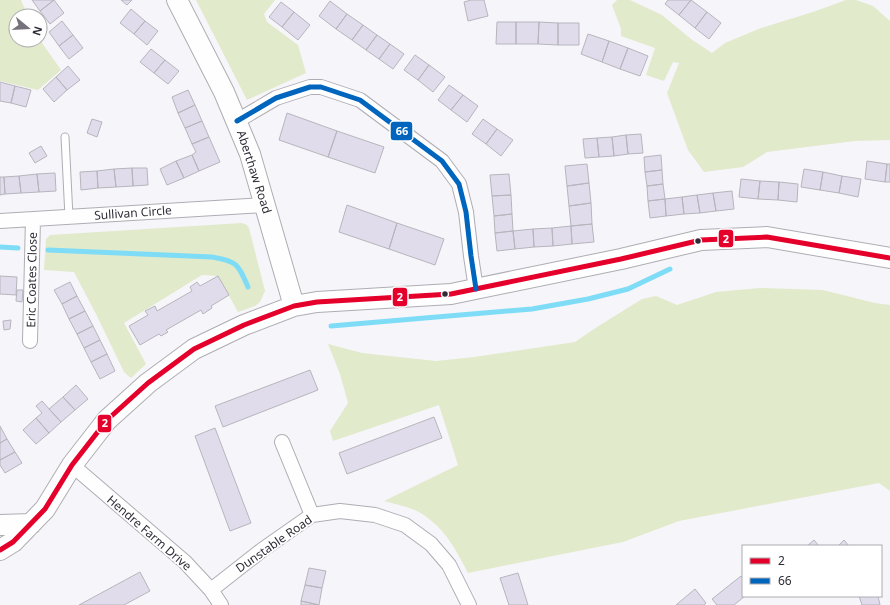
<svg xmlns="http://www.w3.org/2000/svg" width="890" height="605" font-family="'Noto Sans',sans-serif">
	<rect width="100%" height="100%" fill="#f6f5fa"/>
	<!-- green -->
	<path fill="#e1eacb" d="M0,0H21L28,16H16V40H40L61,70L38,90L0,81Z
		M196,0H275L264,14L267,22L298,45L306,73L247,100Z
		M617,0H630L662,15L691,39L712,53L725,43L761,28L813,12L846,0H856L873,6L890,21V140L855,141L767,152L743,167L704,172L688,150L667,93L679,63L673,62L664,81L646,75L655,48L621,36V29L612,5Z
		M242,223L247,225L249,228L265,291L260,302L255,306L238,312L218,276L202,275L124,323L146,364L131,378L124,372L96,314L74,272L44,270L46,239L50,235Z
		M760,288L823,290L875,303L890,305V491L879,483L679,521L623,542L468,573C458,554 448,533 429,519C417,508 399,505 384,501L458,465L439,405L333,441L330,431L348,403L340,374L328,344L362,353L436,361L474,357L575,342L597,327L642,299L656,296L677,305L716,292Z"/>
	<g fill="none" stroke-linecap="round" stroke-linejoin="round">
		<!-- stream -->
		<path stroke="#7edcf6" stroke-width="5" d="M0,247L18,248
			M48,250L212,257C237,261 238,264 248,287
			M331,326L532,309L588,299L628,289L670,269"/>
	</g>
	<!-- building -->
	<path fill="#e1dcec" stroke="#b7b5bc" d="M32,0H54L40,11Z
		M54,0L64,13L50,24L40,11Z
		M121,0H132L127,5Z
		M471,0H484L488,16L468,21L464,2Z
		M668,0H691L679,15L665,4Z
		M691,0L707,12L695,28L679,15Z
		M330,1L347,14L336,29L319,16Z
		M281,2L294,12L282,27L269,17Z
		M131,9L145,21L134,34L120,23Z
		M294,12L310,25L298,40L282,27Z
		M707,12L721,23L709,39L695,28Z
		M347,14L363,25L352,40L336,29Z
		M62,21L73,35L59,46L49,32Z
		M145,21L158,31L147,45L134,34Z
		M497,22H516V44H496Z
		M516,22H539L538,44H516Z
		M539,22L558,23V45L538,44Z
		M558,23H579V45H558Z
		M363,25L377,35L366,50L352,40Z
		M588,34L609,41L602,62L581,54Z
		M73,35L83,48L69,59L59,46Z
		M377,35L390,44L379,59L366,50Z
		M609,41L628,48L620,69L602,62Z
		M390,44L404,54L393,69L379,59Z
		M628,48L648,56L640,76L620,69Z
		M151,49L165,60L154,73L140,62Z
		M415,55L429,65L418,80L404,70Z
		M165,60L179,71L168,84L154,73Z
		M429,65L445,77L433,92L418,80Z
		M68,66L80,80L67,90L56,77Z
		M56,77L67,90L54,102L43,89Z
		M0,82L15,86L11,103L0,101Z
		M449,85L463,95L451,110L438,100Z
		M15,86L31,90L26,107L11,103Z
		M188,90L195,105L178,113L172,97Z
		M463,95L478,106L467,122L451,110Z
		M195,105L202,121L185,128L178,113Z
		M287,113L337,131L328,157L279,140Z
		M92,119L102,122L97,137L87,133Z
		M483,119L497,129L486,144L472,134Z
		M202,121L209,137L192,144L185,128Z
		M497,129L513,140L501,156L486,144Z
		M337,131L384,147L375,173L328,157Z
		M641,134L643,153L628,154L626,135Z
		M626,135L628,154L614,156L612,137Z
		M209,137L220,162L199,171L192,155L196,152L192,144Z
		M612,137L614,156L599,157L597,138Z
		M597,138L599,157L585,158L583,139Z
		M41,146L47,156L35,163L29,153Z
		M192,155L199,171L184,178L176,161Z
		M661,155L662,170L645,172L644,157Z
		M176,161L184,178L167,185L160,169Z
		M867,161L887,164L885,182L865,179Z
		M587,164L589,183L567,186L565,166Z
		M887,164H890V182H885Z
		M132,168H147L148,185L133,186Z
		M132,168L133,186L116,187L114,169Z
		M114,169L116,187L98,188L97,171Z
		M804,169L823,172L820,190L801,187Z
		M662,170L663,184L647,186L645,172Z
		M97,171L98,188L81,190L80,172Z
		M823,172L842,176L839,193L820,190Z
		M55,173L56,191L39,192L37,174Z
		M37,174L39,192L21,193L19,176Z
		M509,174L511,195L492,196L490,175Z
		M19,176L21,193L5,194L4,177Z
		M842,176L861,179L858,197L839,193Z
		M0,177H4L5,194L0,195Z
		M741,179L760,181L758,199L739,197Z
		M760,181L779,182L778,200L758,199Z
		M779,182L798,184L797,202L778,200Z
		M589,183L591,203L569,206L567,186Z
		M663,184L665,199L648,201L647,186Z
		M732,191L734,209L716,211L713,193Z
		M713,193L716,211L700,213L697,195Z
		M511,195L512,214L494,216L492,196Z
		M697,195L700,213L684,214L682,197Z
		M682,197L684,214L666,216L665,199Z
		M665,199L666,216L650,218L648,201Z
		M591,203L592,224L571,226L569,206Z
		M347,205L397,223L389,249L339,232Z
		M512,214L513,231L495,233L494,216Z
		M397,223L444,239L435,265L389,249Z
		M592,224L594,242L572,244L571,226Z
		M571,226L572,244L553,246L552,228Z
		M552,228L553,246L534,247L533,229Z
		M533,229L534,247L515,249L513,231Z
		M513,231L515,249L497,251L495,233Z
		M0,276L17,277L16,295L0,294Z
		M218,276L229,295L211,306L212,308L203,314L201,310L166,330L168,332L161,336L159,334L140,345L129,326L148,315L145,311L155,306L157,311L192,291L190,287L197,282L200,286Z
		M70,282L77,296L62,304L54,290Z
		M17,290H23L22,302L16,301Z
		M77,296L85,311L69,319L62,304Z
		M85,311L93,326L77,334L69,319Z
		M11,320L10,329L4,330L3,321Z
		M93,326L100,340L84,348L77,334Z
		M100,340L107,354L91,362L84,348Z
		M107,354L115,371L100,379L91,362Z
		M310,370L318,390L223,427L215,406Z
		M76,385L88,399L75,410L63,397Z
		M63,397L75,410L61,422L49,409Z
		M42,401L61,422L49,433L36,418L42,413L36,406Z
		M434,417L442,438L347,474L339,453Z
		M36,418L49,433L36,444L23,430Z
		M0,426L7,439L0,443Z
		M215,428L251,523L230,531L195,436Z
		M7,439L15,452L0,460V443Z
		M15,452L22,463L5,473L0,465V460Z
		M814,540L819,546H807Z
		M844,540L849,546H838Z
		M309,568L326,571L322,588L305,585Z
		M140,572L150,591L124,605H79Z
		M518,573L528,605H509L500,578Z
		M741,576L743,579V596H745L734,605H717L712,599Z
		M305,585L322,588L319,605L301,601Z
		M695,589L706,603L704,605H676Z
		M859,596H878L880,605H862Z
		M301,601L319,605H301Z"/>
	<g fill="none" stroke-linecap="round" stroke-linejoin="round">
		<defs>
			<path id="lane" d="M65,137L69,217"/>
			<path id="street" d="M237,121L276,98L310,87H321L360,100L442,161L459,184L466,212L471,256L476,289
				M0,221L266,205
				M30,341L33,219
				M282,442L312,515
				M72,465L185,562L211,590L221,605
				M211,590L262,550L312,515L340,511L375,515L405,525L431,544L449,565L469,605"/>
			<path id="secondary" d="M177,0L224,92L250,154L294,306
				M0,525L31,524
				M0,550L13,542L45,509L72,465L107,420L148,383L194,349L244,325L294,306L317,302L451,294L621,259L701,240L767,237L890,258"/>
		</defs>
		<!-- lane casing -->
		<use href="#lane" stroke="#afadb4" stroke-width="9"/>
		<!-- street casing -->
		<use href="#street" stroke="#afadb4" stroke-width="16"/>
		<!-- secondary casing -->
		<use href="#secondary" stroke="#afadb4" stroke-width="22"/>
		<!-- lane -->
		<use href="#lane" stroke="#fefefe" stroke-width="7"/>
		<!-- street -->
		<use href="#street" stroke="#fefefe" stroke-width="14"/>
		<!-- secondary -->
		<use href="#secondary" stroke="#fefefe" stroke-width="20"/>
		<defs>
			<path id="bus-1" d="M0,550L13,542L45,509L72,465L107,420L148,383L194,349L244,325L294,306L317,302L451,294L621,259L701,240L767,237L890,258"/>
			<path id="bus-2" d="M237,121L276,98L310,87H321L360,100L442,161L459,184L466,212L471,256L476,289"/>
		</defs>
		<!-- bus-1 casing -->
		<use href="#bus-1" stroke="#fff" stroke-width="8"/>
		<!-- bus-2 casing -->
		<use href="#bus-2" stroke="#fff" stroke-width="8"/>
		<!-- bus-1 -->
		<use href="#bus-1" stroke="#e4002b" stroke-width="5"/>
		<!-- bus-2 -->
		<use href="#bus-2" stroke="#0065bd" stroke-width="5"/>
	</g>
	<!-- markers -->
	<g fill="#2f2c37" stroke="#fff" stroke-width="1.5">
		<circle cx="698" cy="241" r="3.5"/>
		<circle cx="445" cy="294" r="3.5"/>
	</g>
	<g text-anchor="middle" stroke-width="3.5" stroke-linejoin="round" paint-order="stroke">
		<!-- street labels -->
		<g font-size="12" fill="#2f2c37" stroke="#fff">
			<text transform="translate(254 172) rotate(72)" y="4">Aberthaw Road</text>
			<text transform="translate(133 213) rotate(-4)" y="4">Sullivan Circle</text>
			<text transform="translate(32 280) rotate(-89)" y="4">Eric Coates Close</text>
			<text transform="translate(149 533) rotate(41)" y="4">Hendre Farm Drive</text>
			<text transform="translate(274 544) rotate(-35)" y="4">Dunstable Road</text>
		</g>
	</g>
	<g stroke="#fff" stroke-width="1.5">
		<rect x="390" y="121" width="23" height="20" rx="4" fill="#0065bd"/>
		<rect x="718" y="229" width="16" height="19" rx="4" fill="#e4002b"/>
		<rect x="392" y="287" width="16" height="20" rx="4" fill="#e4002b"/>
		<rect x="97" y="414" width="15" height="19" rx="4" fill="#e4002b"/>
	</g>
	<g font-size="11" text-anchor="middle" font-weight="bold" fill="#fff">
		<text x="402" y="135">66</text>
		<text x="726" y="243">2</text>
		<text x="400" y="301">2</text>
		<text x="105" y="427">2</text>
	</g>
	<!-- legend -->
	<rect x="742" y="545" width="140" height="52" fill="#ffffff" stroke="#acabaf"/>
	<rect x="750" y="558" width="20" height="6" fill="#e4002b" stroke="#acabaf"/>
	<text x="778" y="565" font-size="12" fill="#2f2c37">2</text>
	<rect x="750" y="578" width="20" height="6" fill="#0065bd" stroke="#acabaf"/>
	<text x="778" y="585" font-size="12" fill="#2f2c37">66</text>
	<!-- north arrow -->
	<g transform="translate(28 28) rotate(108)"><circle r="19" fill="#ffffff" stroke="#acabaf"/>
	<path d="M0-3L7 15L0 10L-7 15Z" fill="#75727b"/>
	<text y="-6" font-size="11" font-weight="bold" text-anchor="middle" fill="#2f2c37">N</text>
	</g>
</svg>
